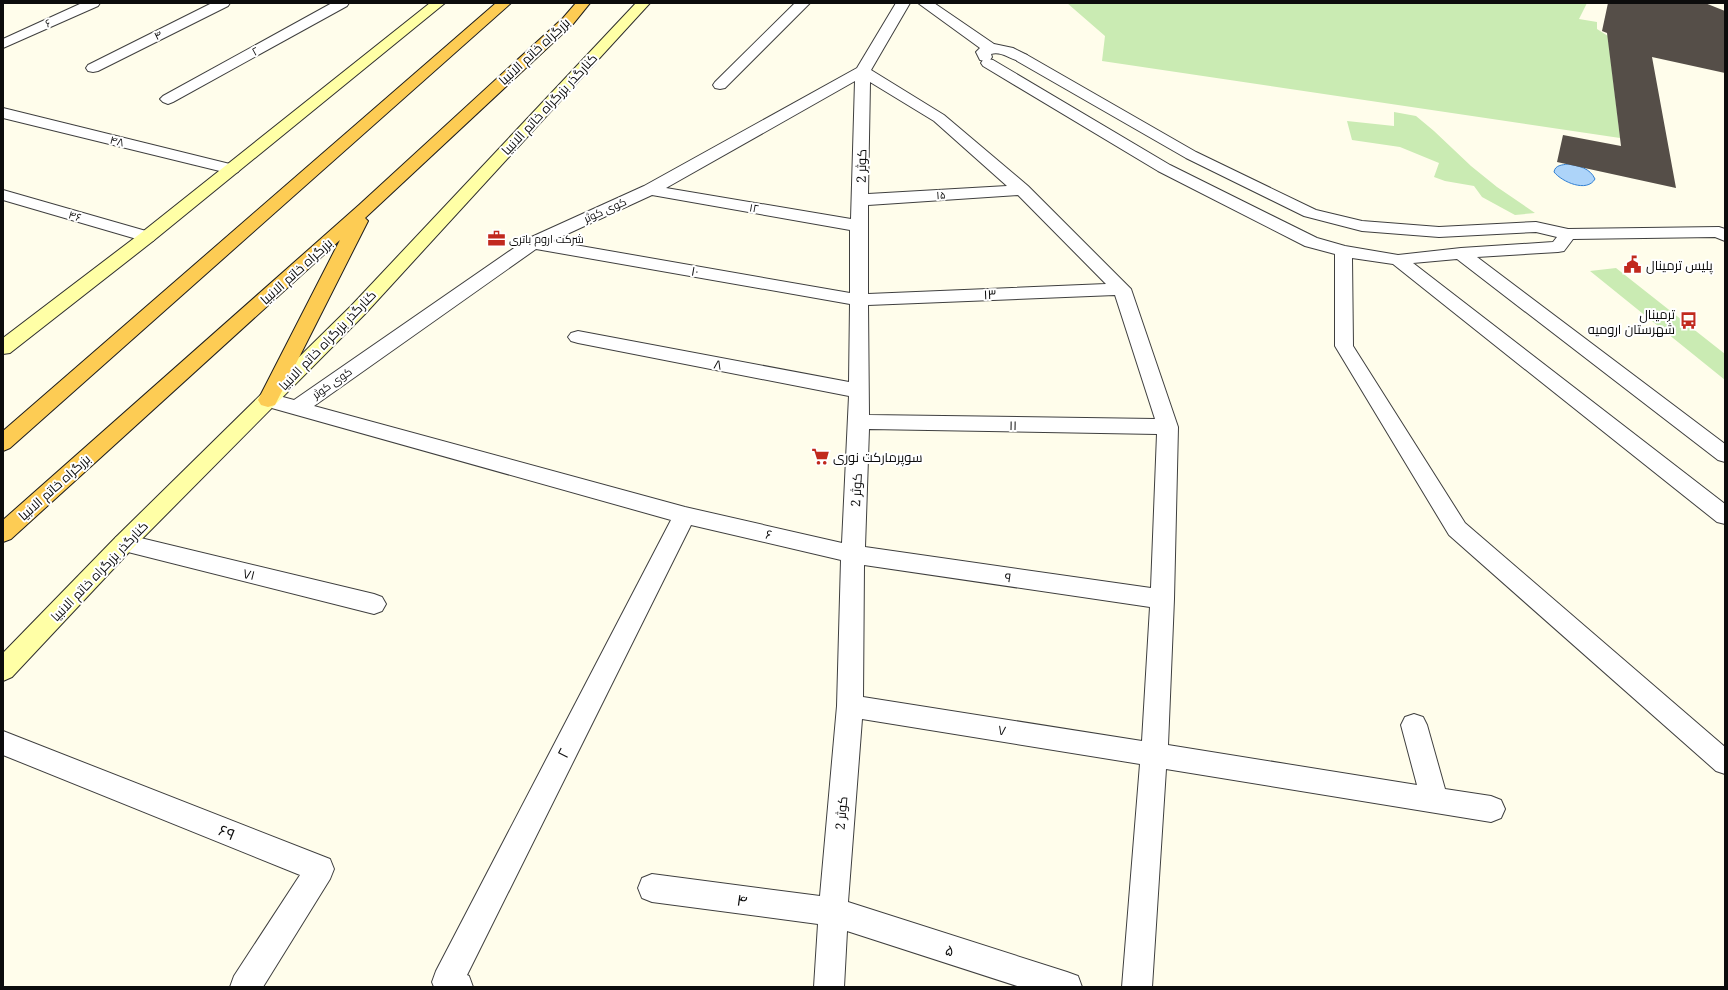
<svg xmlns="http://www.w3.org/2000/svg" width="1728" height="990" font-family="'Noto Serif',Cairo,serif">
	<rect width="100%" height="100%" fill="#fffdeb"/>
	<!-- green -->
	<path fill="#caebb3" d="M1067,3H1587L1579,19L1597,22V29L1608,36L1620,138L1102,61L1105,36Z
		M1394,112L1416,116L1434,131L1471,166L1497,187L1535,213L1515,215L1482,197L1474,186L1445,181L1434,177L1439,163L1400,147L1352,140L1347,121L1394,126Z
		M1616,268L1725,354V380L1590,271Z"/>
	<!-- water -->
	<path fill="#add4f9" stroke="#3180d3" d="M1568,164C1579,166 1590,168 1595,179C1587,193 1562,182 1554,172C1555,165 1562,165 1568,164Z"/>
	<!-- building -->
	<path fill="#554e48" d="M1608,3H1705L1725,11V73L1652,57L1676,188L1557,162L1563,135L1621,146L1607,33L1602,31Z"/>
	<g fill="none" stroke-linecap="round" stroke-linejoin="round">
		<defs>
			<path id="service" d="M1022,54L1027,55L1196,152L1316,210L1362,221L1439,227L1536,222L1568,229L1719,227L1725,229V241L1715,237L1573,239L1564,251L1558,252L1477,257L1725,444V462L1718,460L1457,259L1413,263L1725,504V524L1717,522L1393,264L1352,258L1353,346L1465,523L1725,747V774L1716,771L1449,535L1335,346V254L1305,246L1158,171L983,66L981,63L983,60L988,59L993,60L1170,165L1317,238L1345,246L1398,255L1461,248L1553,242L1557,237L1536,232L1439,237L1362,231L1304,216L1186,158L1017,61L1015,58L1017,55Z"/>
			<path id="minor" d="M82,3H100L98,6L3,48V39Z
				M212,3H230L228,6L98,71L93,72L88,71L86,68L88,65Z
				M332,3H349L347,6L173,102L168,104L163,102L160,99L163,96Z
				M795,3H810L725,88L720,89L715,88L713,85L715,82Z
				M896,3H910L871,70L944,115L1028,186L1131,289L1178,427L1174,599L1168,745L1417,785L1401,725L1405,717L1414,714L1423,717L1427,725L1445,789L1491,796L1501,800L1505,809L1501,818L1491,822L1166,769L1152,987H1122L1140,764L862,719L848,902L1067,972L1078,976L1082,987H1020L847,931L844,987H814L818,924L652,902L642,898L638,888L642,878L652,874L820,896L837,706L841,560L691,525L467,975L469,976L473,987H434L432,982L436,971L671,520L261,405L258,400L261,395L268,393L294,400L527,239L644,186L857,68ZM855,81L851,219L666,188ZM870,82L934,121L1007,186L868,194ZM652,195L850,230V293L552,241ZM1018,195L1106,284L868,294V205ZM536,249L850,304L849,382L578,331L571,333L568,337L571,341L578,343L849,396L842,543L685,507L314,406ZM1115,295L1155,419L869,415L868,305ZM869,429L1157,434L1151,588L865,547ZM864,565L1150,607L1142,741L863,697Z
				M918,3H934L994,44L1013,48L1027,55L1029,58L1027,61C1014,64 1004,50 991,54L992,57L990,60L985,61L980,60L976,52L980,48Z
				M3,108L238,166L240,169L238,172L232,174L3,118Z
				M3,190L153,233L156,237L153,241L147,242L3,200Z
				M124,534L374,594L382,597L386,604L382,611L374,614L116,549L113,543L116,537Z
				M3,731L330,859L334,869L330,879L263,987H230L234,976L300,875L3,755Z"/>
			<path id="secondary" d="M430,3H445L153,241L10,353L3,354V338L141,233Z
				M636,3H650L365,314L132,549L12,677L3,681V653L116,537L351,306Z"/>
			<path id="trunk" d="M496,3H511L10,448L3,451V431Z
				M576,3H590L573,24L365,218L368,221L275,405L268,407L261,405L258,400L340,240L11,539L3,542V520L359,205L563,18Z"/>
		</defs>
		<!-- service casing -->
		<use href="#service" stroke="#3f3f3f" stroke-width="2"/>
		<!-- minor casing -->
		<use href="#minor" stroke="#3f3f3f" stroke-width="2"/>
		<!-- secondary casing -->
		<use href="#secondary" stroke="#2e2e2e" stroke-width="2"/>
		<!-- trunk casing -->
		<use href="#trunk" stroke="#1d1d1d" stroke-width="2"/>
		<!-- service -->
		<use href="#service" fill="#fff" fill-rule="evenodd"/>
		<!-- minor -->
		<use href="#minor" fill="#fff" fill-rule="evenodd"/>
		<!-- secondary -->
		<use href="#secondary" fill="#ffffa6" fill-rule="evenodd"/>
		<!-- trunk -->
		<use href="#trunk" fill="#fdcc54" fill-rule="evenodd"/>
	</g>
	<!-- icons -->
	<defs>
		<symbol id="office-bare" viewBox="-9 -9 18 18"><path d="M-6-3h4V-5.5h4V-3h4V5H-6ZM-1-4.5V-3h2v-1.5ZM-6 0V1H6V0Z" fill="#c1291e" stroke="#fff" stroke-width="2.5" paint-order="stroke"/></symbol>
		<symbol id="civic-bare" viewBox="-9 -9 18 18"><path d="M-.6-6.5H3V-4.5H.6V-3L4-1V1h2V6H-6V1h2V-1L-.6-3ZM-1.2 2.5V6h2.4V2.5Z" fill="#c1291e" stroke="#fff" stroke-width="2.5" paint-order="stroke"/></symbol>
		<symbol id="bus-bare" viewBox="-9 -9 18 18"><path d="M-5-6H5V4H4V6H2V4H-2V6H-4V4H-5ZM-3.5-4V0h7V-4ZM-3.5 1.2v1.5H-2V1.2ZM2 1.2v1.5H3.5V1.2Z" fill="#c1291e" stroke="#fff" stroke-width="2.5" paint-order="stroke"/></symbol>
		<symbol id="supermarket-bare" viewBox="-9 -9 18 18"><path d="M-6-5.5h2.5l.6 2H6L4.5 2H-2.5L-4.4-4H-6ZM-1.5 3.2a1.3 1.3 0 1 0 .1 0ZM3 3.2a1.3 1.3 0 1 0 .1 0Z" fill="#c1291e" stroke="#fff" stroke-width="2.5" paint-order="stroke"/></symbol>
	</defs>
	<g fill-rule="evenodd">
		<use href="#office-bare" x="484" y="226" width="25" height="25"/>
		<use href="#civic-bare" x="1620" y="252" width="25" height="25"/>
		<use href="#bus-bare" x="1676" y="308" width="25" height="25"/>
		<use href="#supermarket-bare" x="808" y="444" width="25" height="25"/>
	</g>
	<g text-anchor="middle" stroke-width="4" stroke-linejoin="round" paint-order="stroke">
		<!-- far-street labels -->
		<g font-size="11" fill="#0c0c0c" stroke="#fff">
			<text transform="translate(48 23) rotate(-24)" y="4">۶</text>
			<text transform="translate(158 35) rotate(-26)" y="4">۴</text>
			<text transform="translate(255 51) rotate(-29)" y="4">۲</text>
			<text transform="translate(117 141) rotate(14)" y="4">۴۸</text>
			<text transform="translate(941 195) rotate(-4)" y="4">۱۵</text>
			<text transform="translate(754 208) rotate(10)" y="4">۱۲</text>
			<text transform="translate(605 210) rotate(-24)" y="4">کوی کوثر</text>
			<text transform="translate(75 216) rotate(16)" y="4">۴۶</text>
			<text transform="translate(332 383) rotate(-35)" y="4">کوی کوثر</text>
		</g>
		<!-- far-poi labels -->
		<g font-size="11" fill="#0c0c0c" stroke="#fff" text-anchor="start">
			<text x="509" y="243">شرکت اروم باتری</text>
		</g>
		<!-- street labels -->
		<g font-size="13" fill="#0c0c0c" stroke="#fff">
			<text transform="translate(534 51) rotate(-43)" y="5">بزرگراه خاتم الانبیا</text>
			<text transform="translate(549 104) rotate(-47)" y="5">کنارگذر بزرگراه خاتم الانبیا</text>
			<text transform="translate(861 166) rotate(-89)" y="5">کوثر 2</text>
			<text transform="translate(296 271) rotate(-42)" y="5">بزرگراه خاتم الانبیا</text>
			<text transform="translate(695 271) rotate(10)" y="5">۱۰</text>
			<text transform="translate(990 294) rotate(-2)" y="5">۱۳</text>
			<text transform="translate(327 340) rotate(-46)" y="5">کنارگذر بزرگراه خاتم الانبیا</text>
			<text transform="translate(718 364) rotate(11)" y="5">۸</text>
			<text transform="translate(1013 425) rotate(1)" y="5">۱۱</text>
			<text transform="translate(54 487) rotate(-42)" y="5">بزرگراه خاتم الانبیا</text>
			<text transform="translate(856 490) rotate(-87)" y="5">کوثر 2</text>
			<text transform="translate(769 534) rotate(13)" y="5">۶</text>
			<text transform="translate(99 571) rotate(-46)" y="5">کنارگذر بزرگراه خاتم الانبیا</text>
			<text transform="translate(249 574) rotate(14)" y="5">۷۱</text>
			<text transform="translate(1008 577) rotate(8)" y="5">۹</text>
			<text transform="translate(1002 730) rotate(9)" y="5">۷</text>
			<text transform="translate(841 813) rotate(-85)" y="5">کوثر 2</text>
		</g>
		<!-- poi labels -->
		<g font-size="13" fill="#0c0c0c" stroke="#fff" text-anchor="start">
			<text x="1646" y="270">پلیس ترمینال</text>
			<text x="1675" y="319" text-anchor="end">ترمینال<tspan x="1675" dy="15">شهرستان ارومیه</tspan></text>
			<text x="833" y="462">سوپرمارکت نوری</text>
		</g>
		<!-- near-street labels -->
		<g font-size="16" fill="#0c0c0c" stroke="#fff">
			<text transform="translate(563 753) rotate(-63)" y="6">۲</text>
			<text transform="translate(227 832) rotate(22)" y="6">۶۹</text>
			<text transform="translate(742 900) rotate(8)" y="6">۴</text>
			<text transform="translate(950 950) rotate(18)" y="6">۵</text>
		</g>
	</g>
	<!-- border -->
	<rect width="1728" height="990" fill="none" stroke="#0c0c0c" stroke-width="8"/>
</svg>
